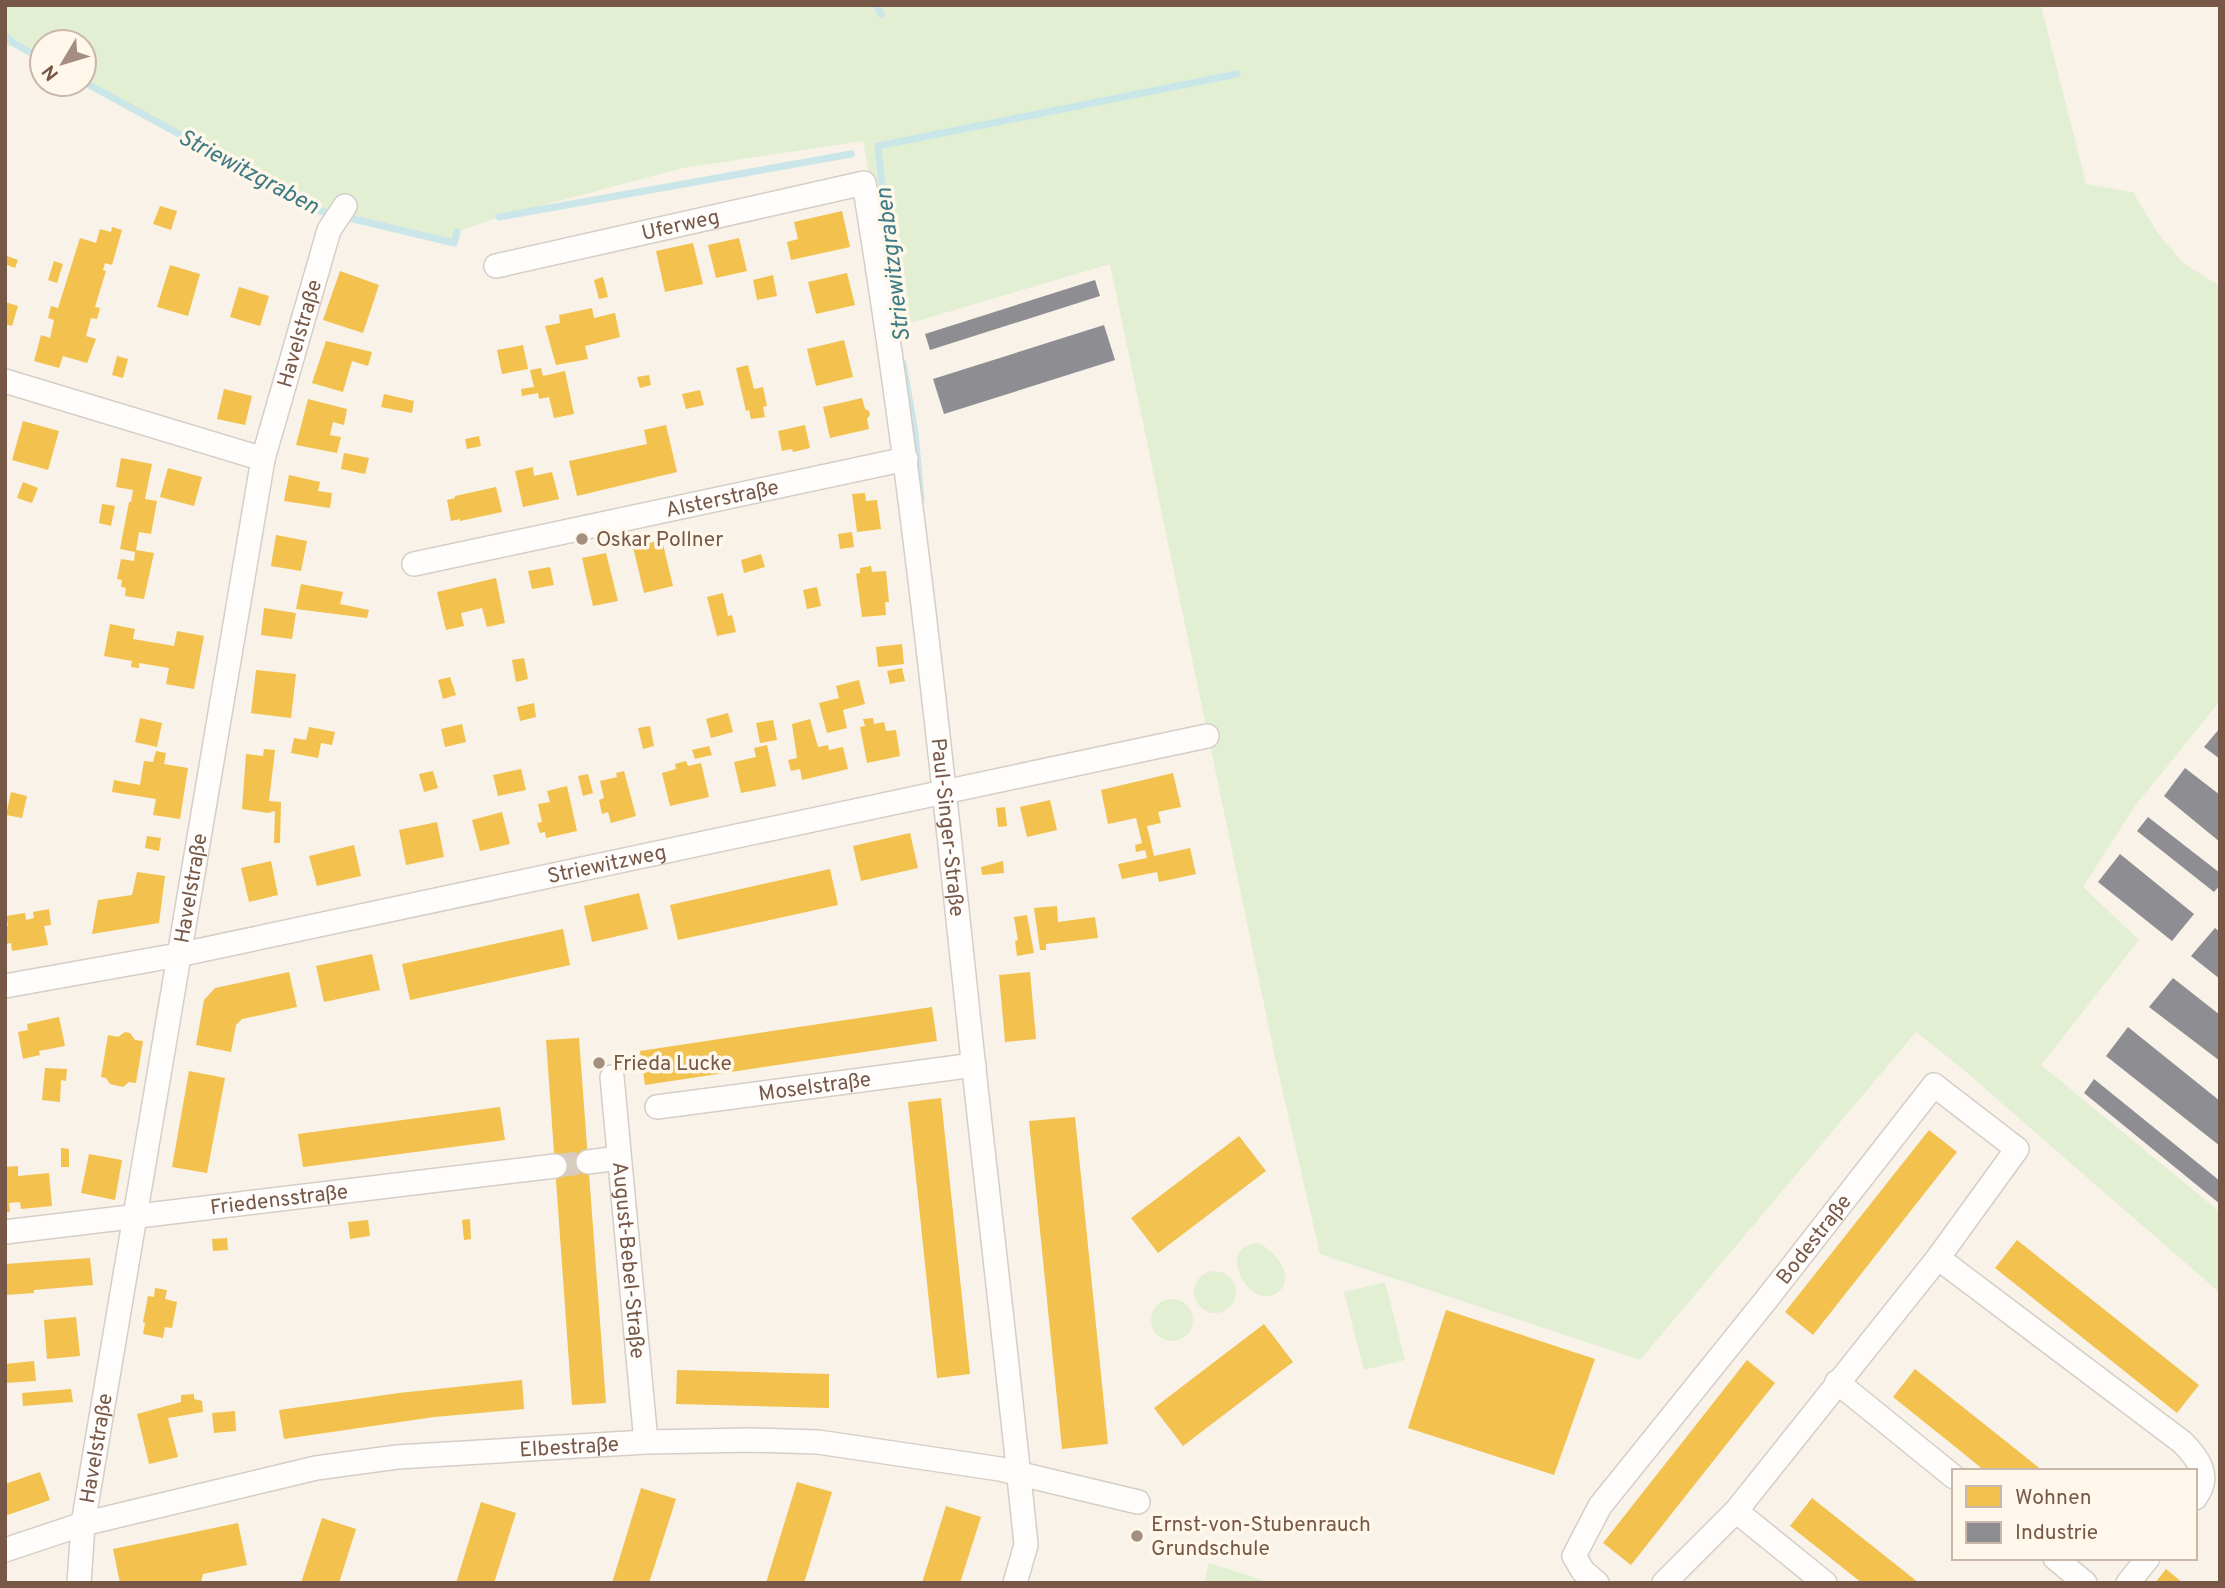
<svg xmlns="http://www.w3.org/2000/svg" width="2225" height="1588" font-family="Overpass,sans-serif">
	<rect width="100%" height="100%" fill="#f8f2e9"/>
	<!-- green -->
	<path fill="#e3efd2" d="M5,5H2041L2086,184L2133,192L2157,232L2183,263L2220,286V701L2135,806L2083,887L2139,940L2041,1065L2220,1212V1293L1958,1065L1916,1032L1640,1360L1320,1254L1276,1062L1110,264L897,327L863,141L683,168L499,217L457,232L454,243L320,211L84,82V42H42V59L15,44L5,47Z
		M1257,1243C1274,1248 1298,1279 1277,1293C1251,1312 1213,1247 1257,1243Z
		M1194 1292a21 21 0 1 1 42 0a21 21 0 1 1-42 0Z
		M1385,1282L1405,1360L1364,1370L1344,1292Z
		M1151 1320a21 21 0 1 1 42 0a21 21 0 1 1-42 0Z
		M1209,1563L1272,1583H1204Z"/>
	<!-- homes -->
	<path fill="#f2c14e" d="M160,206L177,211L171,230L153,224Z
		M842,211L850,247L791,260L787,242L798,239L794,222Z
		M112,227L122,230L112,265L105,263L103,270L106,271L95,307L100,308L97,319L91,318L86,336L96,339L87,363L63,356L59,368L34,361L41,335L50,338L54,320L48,318L51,306L58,308L80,238L96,243L100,229L111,232Z
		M739,238L747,271L716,278L708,245Z
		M693,243L703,284L665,292L656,251Z
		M7,256L18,260L15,268L5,264Z
		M54,261L63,264L57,283L48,280Z
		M170,265L200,274L188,316L157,307Z
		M340,271L379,285L363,333L323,320Z
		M847,273L855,305L816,314L808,282Z
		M773,275L777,296L757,300L753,280Z
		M603,277L608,297L599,299L594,280Z
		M239,287L269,296L260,326L230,317Z
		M5,302L18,306L12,326L5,324Z
		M592,308L594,318L615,313L620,337L585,346L588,359L556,365L545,326L560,323L559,315Z
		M844,340L853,377L816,386L807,349Z
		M326,341L372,352L368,366L352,361L343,392L312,383Z
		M523,345L528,369L502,374L497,350Z
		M117,356L128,359L123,378L112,375Z
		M748,365L754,389L763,387L767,406L763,407L765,417L751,419L749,410L746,411L736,368Z
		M541,368L543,376L565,371L574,414L554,418L549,397L539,399L538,393L522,396L521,389L534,387L530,370Z
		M649,375L651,385L640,388L637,377Z
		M224,389L252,396L245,425L217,419Z
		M700,390L704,405L686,409L682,394Z
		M384,394L414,401L412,413L381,407Z
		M862,398L865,409L869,411L870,415L867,419L869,429L830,438L823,407Z
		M308,399L347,409L344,425L333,422L330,435L341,437L337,453L296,445Z
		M23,421L59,431L48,470L12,460Z
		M666,425L677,472L577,496L569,461L647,444L644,430Z
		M805,425L810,448L793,452L792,449L782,451L778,431Z
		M479,436L481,446L467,449L465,439Z
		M344,453L369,458L365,474L341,469Z
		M121,458L152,464L145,499L157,501L151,534L139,532L136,550L154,553L144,599L125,596L126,588L121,587L122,580L117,579L121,559L134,561L135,552L120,549L129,502H131L133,490L116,487Z
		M533,467L534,476L552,472L559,499L523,507L515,471Z
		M168,468L202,477L194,506L160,497Z
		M289,475L320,482L318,491L332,493L330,508L284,501Z
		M23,482L38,488L32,503L17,498Z
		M496,487L502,512L460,521V519L451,521L447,500L455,498V496Z
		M865,493L866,501L877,500L881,529L857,532L852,494Z
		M102,504L115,506L111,526L99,523Z
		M852,532L854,547L840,549L838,534Z
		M276,535L307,541L301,571L271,566Z
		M662,540L673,586L644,593L633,547Z
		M606,553L618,601L593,606L582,558Z
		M761,554L765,567L744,573L741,560Z
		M871,566L872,572L886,571L889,602H885L886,615L862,617L856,574L860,573V568Z
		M550,567L554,585L532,589L528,571Z
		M496,578L505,623L487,627L482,608L461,613L464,626L446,630L437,592Z
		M301,584L343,592L340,604L369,610L367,618L296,609Z
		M817,587L821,606L807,609L803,590Z
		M723,593L728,616L732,615L736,632L717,636L707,597Z
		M264,608L296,613L292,639L261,635Z
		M110,624L135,629L133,639L174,646L177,631L204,636L194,689L166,684L169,668L139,663V668L131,667L132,661L104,656Z
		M902,644L904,664L878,667L876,647Z
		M524,658L528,679L516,682L512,660Z
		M902,668L905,681L890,684L887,671Z
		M256,670L296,674L291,718L251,713Z
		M450,677L456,695L443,699L438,680Z
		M859,680L865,704L843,710L847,728L827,733L819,703L839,698L836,686Z
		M534,703L536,717L520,721L517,707Z
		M728,713L733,732L711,738L706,719Z
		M140,718L162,723L157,747L135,742Z
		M873,718L874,724L884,722L886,731L896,730L900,756L867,763L860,727L865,726L863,719Z
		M810,719L818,747L828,745L829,750L843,747L848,769L802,780L800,769L791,771L788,760L797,758L792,724Z
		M773,720L777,740L760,743L756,723Z
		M462,724L466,742L445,747L441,729Z
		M650,726L654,746L643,749L638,728Z
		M309,727L335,732L332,745L321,743L318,758L291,753L294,738L306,740Z
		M767,745L776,786L741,793L734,762L756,757L754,748Z
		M709,746L712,755L695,759L692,750Z
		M264,749L275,750L269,801L281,802L280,843H274L275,811L268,813L242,809L246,754L263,756Z
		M156,751L166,753L164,764L188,768L180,819L153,815L156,799L112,792L114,780L140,785L144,761L153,762Z
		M686,761L688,766L701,763L709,797L670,806L662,773L676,769L675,764Z
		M521,769L526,790L498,796L493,775Z
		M433,771L438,788L424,792L419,774Z
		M624,771L636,816L611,823L608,812L602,814L599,800L604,798L600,781L617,777L616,773Z
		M1173,773L1181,807L1158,812L1161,823L1147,826L1154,856L1190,848L1196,874L1159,882L1157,872L1122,879L1118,864L1147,858L1145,850L1136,852L1135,845L1142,843L1136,818L1108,824L1101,790Z
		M588,774L593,793L583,796L578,776Z
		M567,786L577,831L546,838L545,832L540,833L537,823L542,822L538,804L550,802L547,791Z
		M11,792L27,796L22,818L6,815Z
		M1050,800L1057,830L1027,837L1020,807Z
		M1005,807L1007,826L998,827L996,808Z
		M502,812L510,844L480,851L472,820Z
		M437,822L444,857L406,865L399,830Z
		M910,833L918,868L861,881L853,846Z
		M147,836L161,838L159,851L145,848Z
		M354,845L361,876L317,886L309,856Z
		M271,861L278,895L249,902L241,868Z
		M1003,861L1004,873L982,875L981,867Z
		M830,869L838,905L678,940L670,905Z
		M137,872L165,876L159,923L92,934L98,900L132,895Z
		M639,893L648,929L592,942L584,906Z
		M1057,906L1058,922L1095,917L1098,938L1046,944V950H1040L1034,908Z
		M49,909L51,925L44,926L48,945L12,951L11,943L5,944V926H8L6,916L25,913L26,920L34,918L33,912Z
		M1027,915L1034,953L1017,956L1015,941L1018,940L1014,917Z
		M563,929L570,965L410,1000L402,964Z
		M372,954L380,990L324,1002L316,966Z
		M289,972L297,1007L242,1019L236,1025L231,1052L196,1045L204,1000L215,988Z
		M1030,972L1036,1039L1005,1042L999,975Z
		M932,1007L937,1041L645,1085L640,1051Z
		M59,1017L65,1046L39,1051L40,1055L23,1059L18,1032L28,1030L27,1024Z
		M125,1032L130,1033L135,1040L143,1041L136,1083L129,1082L123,1087L110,1084L106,1078L101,1077L108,1035L118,1037Z
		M579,1038L606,1403L572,1405L546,1040Z
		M45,1068L67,1069L66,1081L61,1080L60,1102L42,1100Z
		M189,1071L225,1078L207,1173L172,1167Z
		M941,1098L970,1374L937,1378L908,1102Z
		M500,1107L505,1140L303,1167L298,1134Z
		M1075,1117L1108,1444L1062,1449L1029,1121Z
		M1929,1130L1957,1152L1813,1335L1785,1312Z
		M1239,1136L1266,1171L1158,1253L1131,1218Z
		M61,1148L69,1149V1167H61Z
		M89,1154L122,1160L115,1200L81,1193Z
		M18,1166V1176L49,1173L52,1206L21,1209L20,1202L9,1203L10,1212H5V1167Z
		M470,1219L471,1239L464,1240L462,1220Z
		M368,1220L370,1236L350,1239L348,1222Z
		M227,1238L228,1250L213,1251L212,1239Z
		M2017,1240L2199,1385L2177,1413L1995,1268Z
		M90,1258L93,1285L34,1290V1293L5,1295V1264Z
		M155,1288L167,1290L165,1299L177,1302L172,1328L165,1327L163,1338L143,1334L145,1323L143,1322L148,1296L154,1297Z
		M1446,1310L1595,1359L1554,1475L1408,1428Z
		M76,1317L80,1356L47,1359L44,1320Z
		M1264,1324L1293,1362L1183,1446L1154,1408Z
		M1747,1360L1775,1383L1631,1565L1603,1543Z
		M34,1361L36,1381L5,1383V1364Z
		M1915,1369L2043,1471H1985L1953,1445L1893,1397Z
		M677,1370L829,1374V1408L676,1404Z
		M522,1380L524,1409L434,1417L284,1439L279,1410L399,1393Z
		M71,1389L73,1402L23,1406L22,1393Z
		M194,1394V1399L202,1401L203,1412L168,1418L178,1457L149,1464L137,1414L181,1402V1395Z
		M235,1411L236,1431L214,1433L212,1413Z
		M40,1472L50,1500L5,1516V1484Z
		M797,1482L832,1492L804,1583H766Z
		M641,1488L676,1499L649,1583H612Z
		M1812,1498L1919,1583H1862L1790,1526Z
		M481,1502L516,1513L494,1583H456Z
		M946,1506L981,1517L960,1583H922Z
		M322,1518L356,1529L339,1583H301Z
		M238,1523L247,1565L203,1574L201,1583H120L113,1549Z
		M2166,1569L2183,1583H2155Z"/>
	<!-- industry -->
	<path fill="#8d8d92" d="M1095,280L1100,296L930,350L925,334Z
		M1104,325L1115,360L944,414L933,379Z
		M2220,728V759L2204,747Z
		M2185,768L2220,795V842L2164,796Z
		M2148,817L2220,873V885L2214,892L2137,831Z
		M2120,854L2194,914L2172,941L2098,882Z
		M2215,928L2220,932V979L2191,956Z
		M2173,978L2220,1015V1061L2149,1007Z
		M2128,1027L2220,1101V1146L2106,1056Z
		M2094,1079L2220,1181V1204L2084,1093Z"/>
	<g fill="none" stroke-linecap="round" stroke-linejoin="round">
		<!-- stream -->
		<path stroke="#cae6e8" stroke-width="7" d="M876,5L881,14
			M5,36L15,44L42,59
			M84,82L320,211L454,243L457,232
			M499,217L851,154
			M895,310L878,146L1237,74
			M903,363L915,433L921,500"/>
		<!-- minor-tunnel -->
		<path stroke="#d8ccc0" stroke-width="23" stroke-dasharray="23 11" stroke-linecap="butt" d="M555,1166L588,1162"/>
		<defs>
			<g id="minor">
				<path id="s1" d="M496,266L864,183C909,455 938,729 967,1004C986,1184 1008,1364 1026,1545L1015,1583"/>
				<path d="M5,381L263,459"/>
				<path id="s2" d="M414,564L906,459"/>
				<path id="s3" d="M5,986L178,955L1207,736"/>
				<path id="s4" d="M612,1077L646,1442"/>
				<path id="s5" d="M657,1107L974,1065"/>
				<path d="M588,1162L619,1158"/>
				<path id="s6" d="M5,1232L555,1166"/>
				<path d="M1938,1258L2182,1442C2198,1458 2212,1476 2195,1498"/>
				<path d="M1837,1382L1954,1477"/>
				<path d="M1736,1511L1825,1583"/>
				<path id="s7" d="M5,1550L83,1524L316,1468L397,1457L646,1442L751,1440L818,1442L1000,1469L1138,1502"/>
				<path d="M2055,1558L2085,1583"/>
				<path id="s8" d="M79,1583L83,1524L263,459L329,230L345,206"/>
				<path id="s9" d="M1597,1583L1583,1571L1574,1556L1600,1506L1766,1300L1934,1085L2017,1149L1938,1258L1736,1511L1664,1583"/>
				<path d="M2128,1583L2148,1558"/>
			</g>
		</defs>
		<!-- minor casing -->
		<use href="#minor" stroke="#d6cec6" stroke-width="26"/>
		<!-- minor -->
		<use href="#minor" stroke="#fefdfc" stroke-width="23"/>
	</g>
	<!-- markers -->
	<g fill="#a48e80" stroke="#fff7ea" stroke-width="2.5">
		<circle cx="582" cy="539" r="7"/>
		<circle cx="599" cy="1063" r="7"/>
		<circle cx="1137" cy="1536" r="7"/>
	</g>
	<g text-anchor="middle" stroke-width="7" stroke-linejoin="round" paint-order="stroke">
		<!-- street labels -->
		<g font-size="21" fill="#775847" stroke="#fff7ea">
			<text dy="7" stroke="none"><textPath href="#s1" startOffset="189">Uferweg</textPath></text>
			<text dy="7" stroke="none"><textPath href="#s8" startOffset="1270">Havelstraße</textPath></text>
			<text dy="7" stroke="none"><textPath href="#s2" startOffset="315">Alsterstraße</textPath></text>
			<text dy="7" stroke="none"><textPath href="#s1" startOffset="1027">Paul-Singer-Straße</textPath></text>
			<text dy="7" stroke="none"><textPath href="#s3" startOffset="614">Striewitzweg</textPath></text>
			<text dy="7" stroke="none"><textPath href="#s8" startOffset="704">Havelstraße</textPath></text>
			<text dy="7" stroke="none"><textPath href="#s5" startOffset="159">Moselstraße</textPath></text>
			<text dy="7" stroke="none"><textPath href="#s6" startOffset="276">Friedensstraße</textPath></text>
			<text dy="7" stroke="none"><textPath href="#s9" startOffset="434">Bodestraße</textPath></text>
			<text dy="7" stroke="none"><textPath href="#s4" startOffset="184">August-Bebel-Straße</textPath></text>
			<text dy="7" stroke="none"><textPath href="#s7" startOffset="576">Elbestraße</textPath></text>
			<text dy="7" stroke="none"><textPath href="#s8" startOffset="136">Havelstraße</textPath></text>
		</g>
		<!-- poi labels -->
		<g font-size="21" fill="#775847" stroke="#fff7ea" text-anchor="start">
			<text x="596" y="546">Oskar Pollner</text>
			<text x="613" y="1070">Frieda Lucke</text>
			<text x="1151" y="1531">Ernst-von-Stubenrauch<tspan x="1151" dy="24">Grundschule</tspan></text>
		</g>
		<!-- water labels -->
		<g font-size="23" font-style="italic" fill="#3c7a85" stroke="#fff7ea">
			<text transform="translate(249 171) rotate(28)" y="8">Striewitzgraben</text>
			<text transform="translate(892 265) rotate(-97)" y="8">Striewitzgraben</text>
		</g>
	</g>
	<!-- border -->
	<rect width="2225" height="1588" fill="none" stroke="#775847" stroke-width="14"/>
	<!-- legend -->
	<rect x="1952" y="1469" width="245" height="91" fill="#fff7ea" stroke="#c9b7a9" stroke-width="2"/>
	<rect x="1966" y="1486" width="35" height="21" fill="#f2c14e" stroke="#c9b7a9" stroke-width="2"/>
	<text x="2015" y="1504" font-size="21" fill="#775847">Wohnen</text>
	<rect x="1966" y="1522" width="35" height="21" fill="#8d8d92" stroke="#c9b7a9" stroke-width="2"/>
	<text x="2015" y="1539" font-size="21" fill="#775847">Industrie</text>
	<!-- north arrow -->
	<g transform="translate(63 63) rotate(232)"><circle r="33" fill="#fff7ea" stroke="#c9b7a9" stroke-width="2"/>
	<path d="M0-5L12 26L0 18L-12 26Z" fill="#a48e80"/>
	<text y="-10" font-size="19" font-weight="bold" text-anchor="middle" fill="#775847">N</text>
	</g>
</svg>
